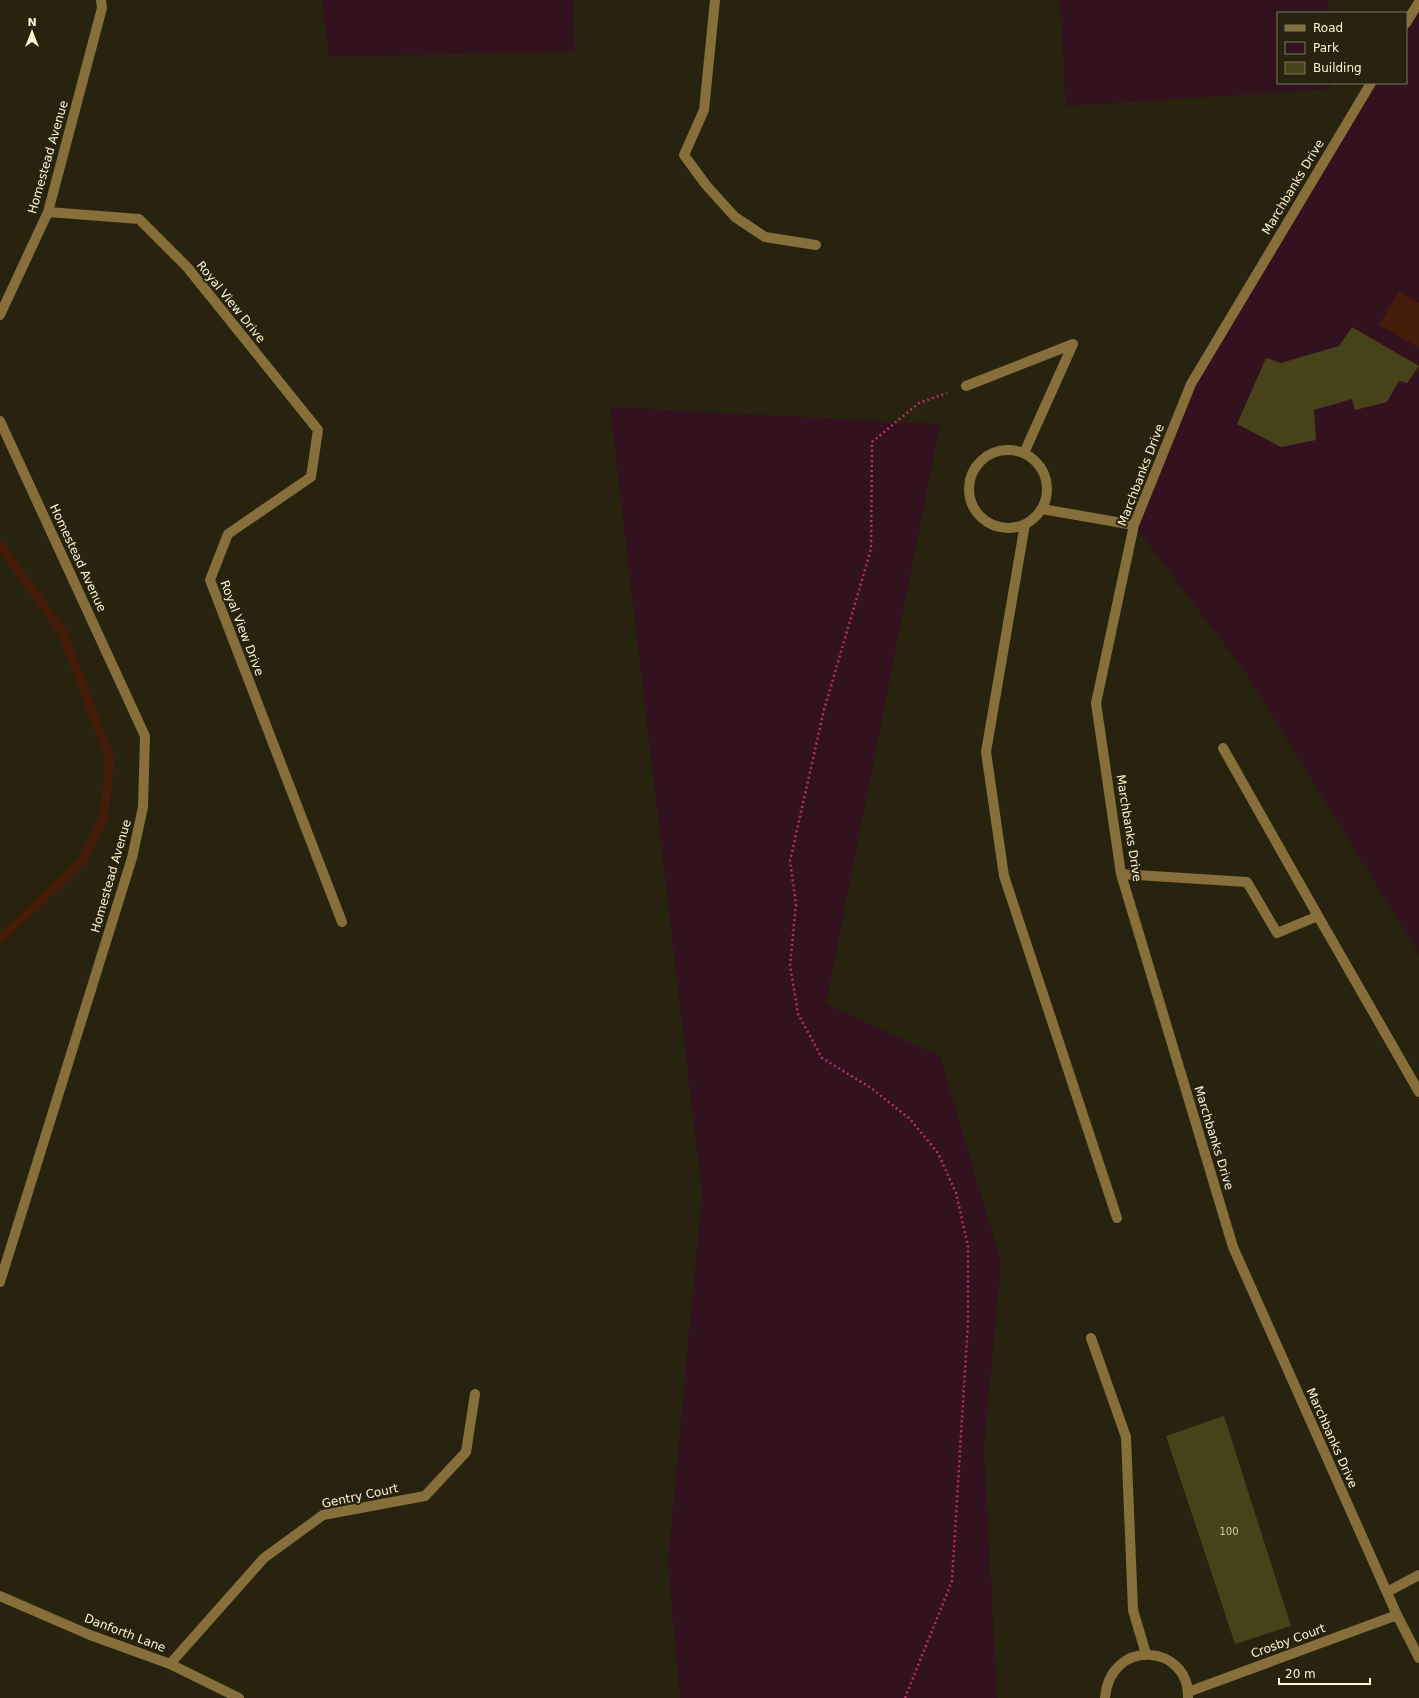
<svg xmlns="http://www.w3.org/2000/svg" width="1419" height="1698" font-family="'DejaVu Sans',sans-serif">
	<rect width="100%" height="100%" fill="#27230f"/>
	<!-- green -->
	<path fill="#31121e" d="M322,0H573L575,51L329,57Z
		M1060,0H1328V13H1278V83H1331V89L1066,106Z
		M1419,2V954L1247,675L1134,525L1191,384L1371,83H1406V23Z
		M610,407L940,424L826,1004L940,1056L1001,1262L984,1447L997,1698H680L668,1563L702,1193Z"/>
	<!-- water -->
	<path fill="#451b0a" d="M1399,291L1419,303V348L1379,325Z"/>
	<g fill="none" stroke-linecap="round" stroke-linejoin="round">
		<!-- stream -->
		<path stroke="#451b0a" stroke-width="9" d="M0,545L62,631L110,759L104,817L83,860L0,939"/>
	</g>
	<!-- building -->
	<path fill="#48421b" d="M1352,327L1419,366L1407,383L1399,381L1387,402L1355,410L1352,399L1314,410L1316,440L1281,447L1237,424L1266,358L1281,363L1339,346Z
		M1224,1416L1291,1626L1235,1644L1166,1436Z"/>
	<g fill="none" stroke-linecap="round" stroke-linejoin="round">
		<!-- path -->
		<path stroke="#ba2e66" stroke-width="2.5" stroke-dasharray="2 3" stroke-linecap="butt" d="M905,1698L952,1581L968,1321V1246L956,1193L938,1153L910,1119L871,1088L822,1058L798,1014L790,965L796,904L790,861L824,710L871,549L872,442L919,403L947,393"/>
		<!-- minor -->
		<path stroke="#866f3a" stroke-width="10" d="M715,0L704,110L684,155L706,185L735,217L765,237L816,245
			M1406,23L1419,2
			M1371,83L1191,384L1134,525L1096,703L1121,874L1233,1247L1397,1615L1419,1658
			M48,212L139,219L187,267L318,430L311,477L228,534L210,580L342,922
			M0,315L48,212L102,8L101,0
			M966,386L1073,344L1024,453
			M0,421L145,736L143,807L132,858L0,1282
			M969 489a39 39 0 1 1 78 0a39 39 0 1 1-78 0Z
			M1042,509L1134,525
			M1025,524L986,752L1004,876L1117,1218
			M1223,748L1318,916
			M1121,874L1247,882L1277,933L1318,916L1419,1092
			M1091,1338L1126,1437L1133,1610L1146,1654
			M1387,1592L1419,1575
			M0,1596L90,1635L170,1664L239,1698
			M170,1664L264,1558L323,1515L425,1496L466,1452L475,1394
			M1188,1692L1397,1615
			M1105,1698C1110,1637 1190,1644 1188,1698"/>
	</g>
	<g text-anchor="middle" stroke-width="4" stroke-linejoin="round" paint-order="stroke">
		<!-- number labels -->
		<g font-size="10" fill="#d1c8a6">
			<text x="1229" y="1535">100</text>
		</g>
		<!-- street labels -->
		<g font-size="12" fill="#fff5d5" stroke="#27230f">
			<text transform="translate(48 157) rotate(-74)" y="4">Homestead Avenue</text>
			<text transform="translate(1293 187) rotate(-59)" y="4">Marchbanks Drive</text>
			<text transform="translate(231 302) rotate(51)" y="4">Royal View Drive</text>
			<text transform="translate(1141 475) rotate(-69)" y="4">Marchbanks Drive</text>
			<text transform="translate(78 558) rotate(65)" y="4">Homestead Avenue</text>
			<text transform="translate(242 628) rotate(69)" y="4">Royal View Drive</text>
			<text transform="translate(1129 828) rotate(81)" y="4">Marchbanks Drive</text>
			<text transform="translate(111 876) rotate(-74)" y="4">Homestead Avenue</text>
			<text transform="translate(1214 1138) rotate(73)" y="4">Marchbanks Drive</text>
			<text transform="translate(1332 1438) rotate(66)" y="4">Marchbanks Drive</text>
			<text transform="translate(360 1496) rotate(-12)" y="4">Gentry Court</text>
			<text transform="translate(125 1633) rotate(21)" y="4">Danforth Lane</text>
			<text transform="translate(1288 1641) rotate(-20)" y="4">Crosby Court</text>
		</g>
	</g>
	<!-- legend -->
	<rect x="1277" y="12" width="130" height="72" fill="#27230f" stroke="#7d775e"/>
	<rect x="1285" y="25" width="20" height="6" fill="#866f3a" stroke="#7d775e"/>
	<text x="1313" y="32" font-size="12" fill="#fff5d5">Road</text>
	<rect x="1285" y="42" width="20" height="12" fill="#31121e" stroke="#7d775e"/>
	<text x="1313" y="52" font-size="12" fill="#fff5d5">Park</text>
	<rect x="1285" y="62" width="20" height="12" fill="#48421b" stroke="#7d775e"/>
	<text x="1313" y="72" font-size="12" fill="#fff5d5">Building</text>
	<!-- north arrow -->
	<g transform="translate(32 32)" stroke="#27230f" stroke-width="3" paint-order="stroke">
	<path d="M0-3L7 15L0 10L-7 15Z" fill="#fff5d5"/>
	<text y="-6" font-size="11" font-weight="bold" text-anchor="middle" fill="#fff5d5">N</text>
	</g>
	<!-- scale -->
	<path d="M1279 1678v6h91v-6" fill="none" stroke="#fff5d5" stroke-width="2"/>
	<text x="1285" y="1678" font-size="12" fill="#fff5d5" stroke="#27230f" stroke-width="3" paint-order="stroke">20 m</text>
</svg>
